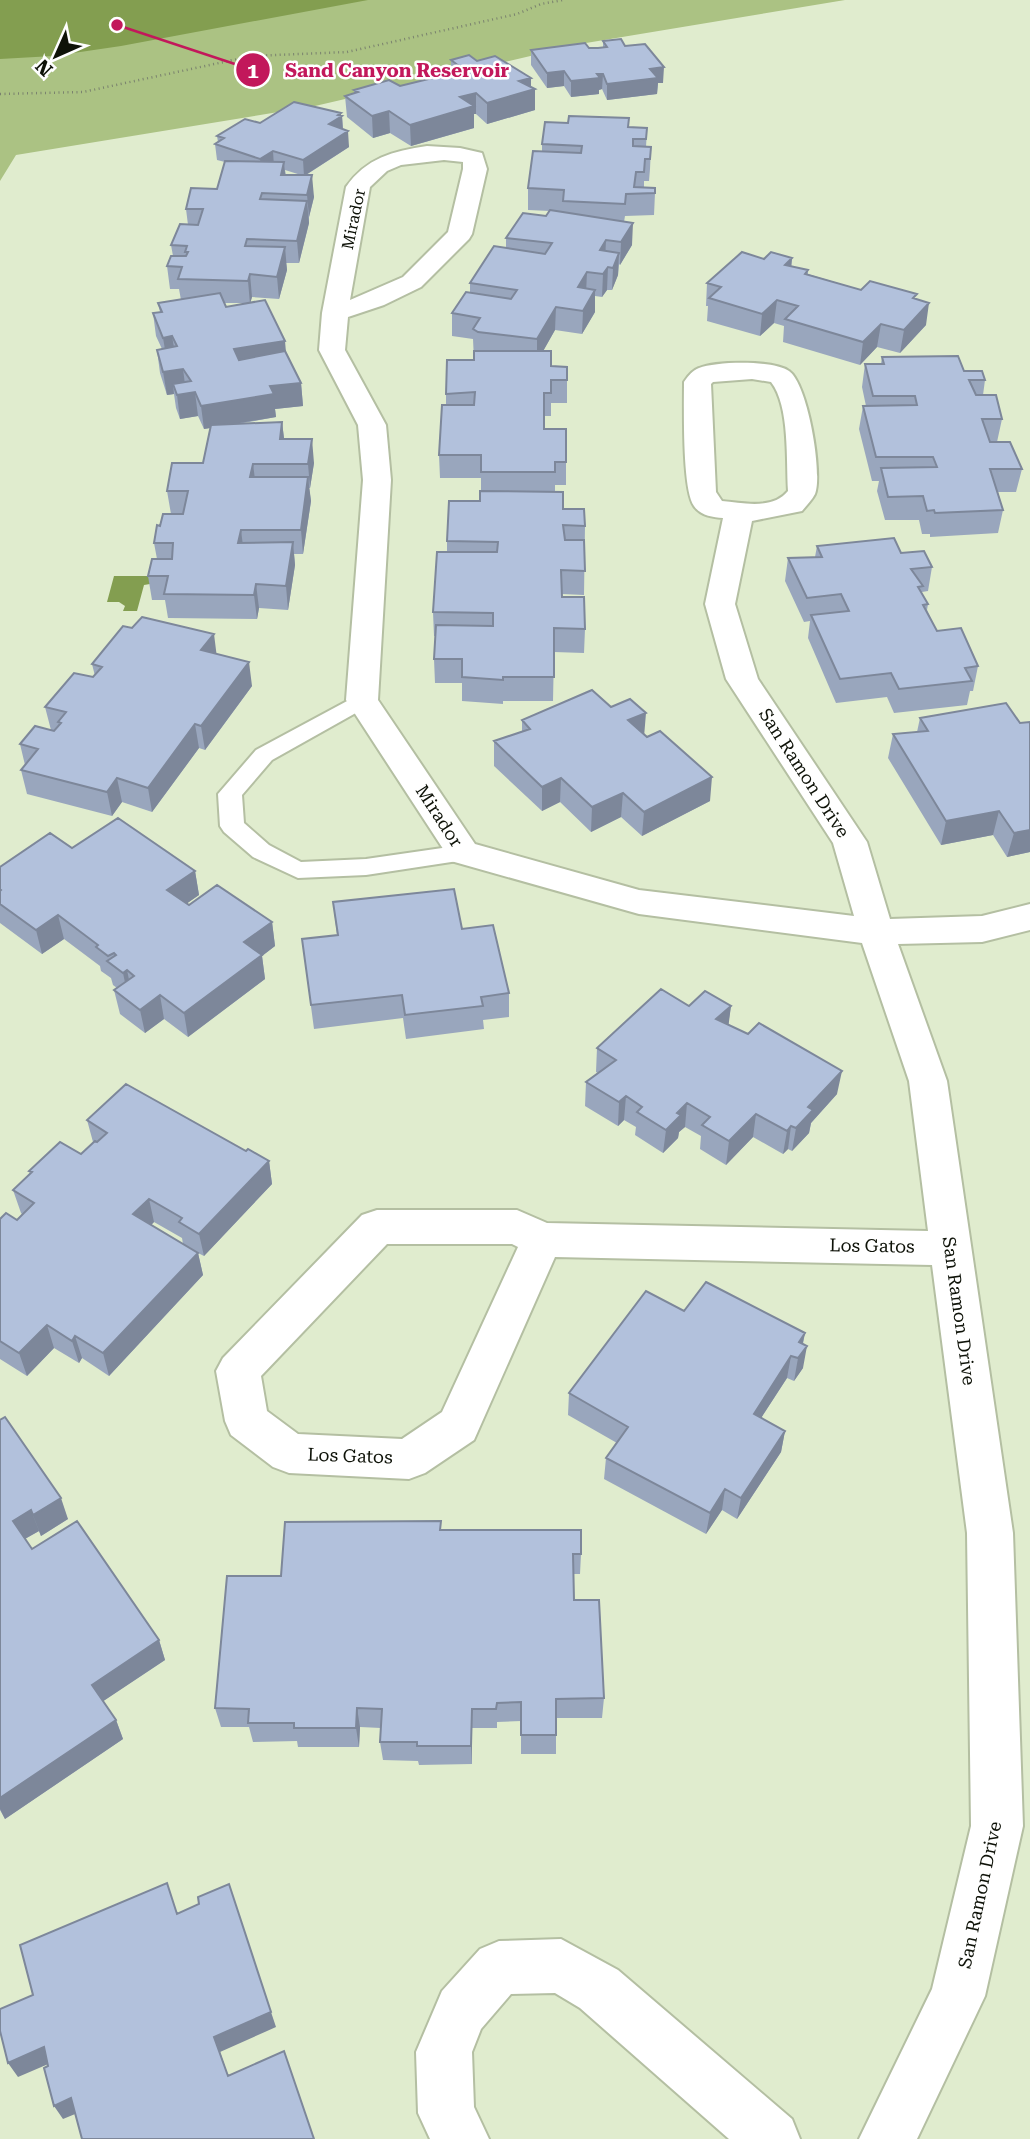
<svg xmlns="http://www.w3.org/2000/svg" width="1030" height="2139" font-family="'Roboto Serif',serif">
	<rect width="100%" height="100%" fill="#e0ecce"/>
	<!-- green -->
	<path fill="#abc283" d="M0,0H845L586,43L315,106L16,155L0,181Z"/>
	<!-- water -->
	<path fill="#839e50" d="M0,0H368L121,46L53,56L0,59Z
		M114,576H152L150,584L144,585L137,611H123L125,606L119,602H107Z"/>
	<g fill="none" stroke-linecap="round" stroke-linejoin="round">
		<defs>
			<path id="lane" d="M362,693L370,695L373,700L370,705L272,760L242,795L244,823L269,845L301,862L366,859L463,845L471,847L475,853L471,859L366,875L298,878L253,857L224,832L220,826L218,794L256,750Z"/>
			<path id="street" d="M427,146L460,148L482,153L487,169L472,234L469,239L421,287L384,305L348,317L345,350L386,425L391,480L378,700L475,844L639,890L854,916L833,843L726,679L705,604L723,518C712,517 701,516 694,506C682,490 684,406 684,382C688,376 693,370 699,368C717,361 774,360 789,371C808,384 823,475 815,494C812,500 806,506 802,511L752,521L735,604L758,679L867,842L890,919L982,916L1030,904V930L982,942L898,944L947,1081L1013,1533L1023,1826L985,1996L917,2139H859L932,1989L971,1826L967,1533L932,1265L555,1257L474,1440L425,1473L409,1479L289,1473L273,1467L231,1435L225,1421L216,1371L223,1358L362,1215L377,1210H517L547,1223L928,1231L909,1081L862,943L639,914L451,861L346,700L363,480L358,425L319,350L322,313L346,187C366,158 393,151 427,146ZM444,160L463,162V169L448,232L403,277L350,300L370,187L387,171L401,165ZM752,379L771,382C790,406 786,461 788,491C773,510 743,503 722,501L716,492L711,384L713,382ZM387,1244H512L518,1247L442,1412L402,1439L298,1434L267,1411L261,1376Z
				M561,1939L618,1970L792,2119L800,2139H729L580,2008L555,1993L511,1994L481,2029L472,2052L474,2107L489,2139H430L418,2113L416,2052L442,1991L480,1949L499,1941Z"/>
		</defs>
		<!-- lane casing -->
		<use href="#lane" stroke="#b4bfa2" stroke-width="4"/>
		<!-- street casing -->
		<use href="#street" stroke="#b4bfa2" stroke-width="4"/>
		<!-- path -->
		<path stroke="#7a826e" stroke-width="2.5" stroke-dasharray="1 3.5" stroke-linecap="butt" d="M0,94L83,92L252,56L347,52L517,14L541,4L563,0"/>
		<!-- lane -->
		<use href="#lane" fill="#fff" fill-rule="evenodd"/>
		<!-- street -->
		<use href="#street" fill="#fff" fill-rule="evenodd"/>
	</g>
	<!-- wall -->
	<path fill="#99a6bd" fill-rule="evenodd" d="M603,41L625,46L663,83H658L657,94L607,100L602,89L599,90V94L571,97L564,86L547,88L531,65V50L598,48H603Z
		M451,60L477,61L531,87L535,110L487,124L476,114H474V128L411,146L390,133L373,138L347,117L345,96L354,93V90L400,86L443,75V70L451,68Z
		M342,116L343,129L349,147L306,175L314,197L309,217V223L299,263H286L287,270L279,299L252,297L250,303L286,353L301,383L303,406L275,409L276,417L238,424L282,422L284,439L314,463L310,488H309L311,501L303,554H294L295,565L288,610L259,608L257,619L168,618L165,600H152L148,576L157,559L154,543L160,526L171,514L167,491L203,463L210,428L204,429L198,416L180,419L176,408L174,394L167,395L160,373L157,350L162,349L156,336L153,313L160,312L158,303L181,300L179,289H170L167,266L173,256L171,245L188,225L186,209L217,189L225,162L217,160L215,144L218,142L217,136L260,123ZM285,170L301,175H286ZM225,303H246L226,307Z
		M628,127L647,128L646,147H651L650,169L649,181H644V188L655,193L654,215L625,216L624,222L632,245L620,265L619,264L618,275L612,290H607L602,297L595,296V312L582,334L555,330L543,351L551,366L567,380V403H551V416H544V429L566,462V485H555V492L563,509L585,526L584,595L562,594V597L585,629L584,653L554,652L553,701H503V704L462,701V683H435L434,659L435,636H434L433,612L447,552V541L480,501L481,491V478H440L439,455L446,405V394L474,360L473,339L452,336V313L470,293V283L506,248V238L546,216L550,211L528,210V188L542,151V144Z
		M792,258L791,267L808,270V274L861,290L916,299L926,325L900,353L877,347L860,365L783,342L784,326L774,323L760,336L707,321L708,306H706L707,283Z
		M882,357L964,371L985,380L983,395L1002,419L997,442L1022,469L1016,492H998L1003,510L998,533L930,537V534H922L919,520H885L877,491L879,481H872L859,429L863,406H866L862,387L865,364H881Z
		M817,546L901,553L932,567L928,591L922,592V593L928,604L927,610L937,631L978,666L973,691H970L967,705L894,713L887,697L836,703L808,638L810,621L804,622L785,581L788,558L815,557Z
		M217,654L252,686L205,750L199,748L152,812L122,802L112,816L27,794L21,770L25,765L20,744L51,730L45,707L93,677L95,676L92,664Z
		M1006,703L1030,852L1007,857L993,835L941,845L888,758L893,734L917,732L920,718Z
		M611,707L644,735L710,801L642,836L621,817L591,832L560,802L542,811L494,766V741L522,732V720Z
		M72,848L195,871L199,895L187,903L189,905L272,922L275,946L262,956L265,979L188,1037L164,1019L145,1033L120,1014L114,990L117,988L113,985L111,978L101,971L100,966L64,939L42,954L0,923V867Z
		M333,902L462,929L509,993V1017L483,1020L484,1029L406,1039L403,1018L314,1029L302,939L337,935Z
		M689,1006H731L728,1025L837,1094L811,1123L809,1133L792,1151L788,1149L783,1154L753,1137L726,1165L700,1149L701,1136L685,1127L679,1132L678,1138L663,1153L635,1135L636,1127L624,1120L618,1126L585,1106L586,1082L598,1073L596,1072L597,1048Z
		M87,1120L246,1151L269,1161L272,1184L204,1256L198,1253L203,1275L109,1376L82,1358L79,1363L54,1348L27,1376L0,1359V1219L17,1220L22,1214L21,1213L13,1190L30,1174L29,1171L81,1154L93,1142ZM154,1222L182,1238L183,1244L151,1225Z
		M684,1311L805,1333L803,1344V1368L794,1381L787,1378L761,1418L785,1431L781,1452L737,1519L722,1510L706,1534L604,1479L606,1458L617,1443L568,1415L569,1393Z
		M0,1420L68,1519L41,1536L39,1531L25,1539L32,1549L159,1640L165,1660L103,1701L116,1720L123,1739L5,1819L0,1810Z
		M441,1530L581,1554L580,1574H573L574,1600L604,1698L602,1718H556V1754H521V1721L497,1722V1728H472V1764L419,1765L418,1761L383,1760L380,1742L381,1728L360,1727L359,1747H298L297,1741L253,1742L249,1727H221L215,1708L281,1576Z"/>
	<!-- shaded-wall -->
	<path fill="#7d879a" d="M664,67L663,83H658L657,94L607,100V84L650,69Z
		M564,71V86L547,88V73Z
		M597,74H603L602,89L599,90V94L571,97V81Z
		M531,78V90L535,89V110L487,124V103L519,81Z
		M476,93V114H474V128L411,146L410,125L460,97Z
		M389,111L390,133L373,138L372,116Z
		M341,113V116H342L343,132L329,124Z
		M348,131L349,147L304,176L303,160Z
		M273,151L274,167L262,175L260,159Z
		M284,162L286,184L281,175Z
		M312,175L314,197L309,217L307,195Z
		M307,201L309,223L299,263L297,241Z
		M633,223L632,245L620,265L621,242Z
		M606,240L605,262L600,250Z
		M285,247L287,270L279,299L277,277Z
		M619,253L618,275L612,290L613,268Z
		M792,258L790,281L785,265Z
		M608,267L607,290L602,297L603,274Z
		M587,272L586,294L578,287Z
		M250,274L252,297L250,304L248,281Z
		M595,290V312L582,334L583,311Z
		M777,300L774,323L760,336L762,314Z
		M929,303L926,325L900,353L904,330Z
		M556,307L555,330L537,362V339Z
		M881,324L877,347L860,365L863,342Z
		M172,336L176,359L167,361L163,338Z
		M285,341L287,364L236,372L234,349Z
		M183,369L186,392L173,384L174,394L167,395L163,372Z
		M301,383L303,406L275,409L276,417L204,429L201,406L270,386Z
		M195,392L198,416L180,419L177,395Z
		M282,422L285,446L280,439Z
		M312,439L314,463L310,488L308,464Z
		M253,464L256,487L250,477Z
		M308,477L311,501L303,554L301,530Z
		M241,530L244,554L238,543Z
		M293,542L295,565L288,610L286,586Z
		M256,584L259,608L257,619L254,595Z
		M214,634L217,658L201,650Z
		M249,662L252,686L205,750L201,726Z
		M646,713L644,737L628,720Z
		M195,724L199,748L152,812L148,788Z
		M712,777L710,801L642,836L644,812Z
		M117,778L122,802L112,816L107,792Z
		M561,778L560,802L542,811V787Z
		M623,793L621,817L591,832L592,807Z
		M999,811L993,835L941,845L946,821Z
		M1030,830V852L1007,857L1014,833Z
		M195,871L199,895L172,914L167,890Z
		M58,915L64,939L42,954L36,930Z
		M272,922L275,946L262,956L265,979L188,1037L184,1013L244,942Z
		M127,970L132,994L128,997L123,973Z
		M160,995L164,1019L145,1033L140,1010Z
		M731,1006L728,1029L716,1019Z
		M842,1071L837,1094L811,1123L809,1133L792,1151L796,1128L808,1107Z
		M626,1096L624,1120L618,1126L619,1102Z
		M687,1103L685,1127L679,1132L678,1138L663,1153L666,1130L677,1113Z
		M756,1114L753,1137L726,1165L729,1141Z
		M791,1126L788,1149L783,1154L787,1131Z
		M269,1161L272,1184L204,1256L199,1234Z
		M149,1199L154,1222L139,1237L133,1214Z
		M198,1253L203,1275L109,1376L103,1353Z
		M47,1325L54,1348L27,1376L19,1353Z
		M805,1333L800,1355L807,1346L803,1368L794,1381L798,1358L799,1342Z
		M75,1336L82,1358L79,1363L72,1341Z
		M791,1356L787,1378L750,1435L754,1414Z
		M785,1431L781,1452L737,1519L741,1498Z
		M725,1489L722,1510L706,1534L710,1513Z
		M61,1498L68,1519L41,1536L33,1515Z
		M31,1510L39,1531L21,1541L13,1521Z
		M159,1640L165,1660L99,1704L92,1685Z
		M357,1708L360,1727L359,1747L356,1728Z
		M472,1709V1764L471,1746Z
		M116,1720L123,1739L5,1819L0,1809V1798Z
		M271,2012L276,2027L220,2052L233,2090L214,2037Z
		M44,2047L53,2062L18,2077L8,2063Z
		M71,2098L80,2112L63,2119L54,2106Z"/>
	<!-- building -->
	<path fill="#b2c1dc" stroke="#7d879a" stroke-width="2" d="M621,39L625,46L645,44L664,67L650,69L658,78L607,84L603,74H597L600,78L571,81L564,71L547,73L531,50L585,43L589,48H598L607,47L603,41Z
		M469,55L477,61L495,56L531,78L519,81L535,89L487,103L476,93L460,97L474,106L410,125L389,111L372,116L345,96L358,92L354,90L389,80L400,86L449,74L443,70L459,66L451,60Z
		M294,102L341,113L338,115L342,116L329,124L348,131L303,160L273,151L260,159L215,144L224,138L217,136L245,119L260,123Z
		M569,116L629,118L628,127L647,128L646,139H633V146L651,147L650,159H645L644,172H636L634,187L655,188V193L626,194L625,204L563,201L564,190L528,188L533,151L581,153L582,146L542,144L545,122L568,123Z
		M225,161L284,162L281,175H312L307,195L262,193L260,199L307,201L297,241L247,239L245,246L285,247L277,277L250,274L248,281L178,279L182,267L167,266L171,256H186L188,252H185L187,246L171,245L180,224L198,225L203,209H186L191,188L217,189Z
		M550,210L633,223L621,242L606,240L600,250L619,253L613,268L608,267L603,274L587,272L578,287L595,290L583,311L556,307L537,339L478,332L473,329L480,318L452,313L466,292L511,299L517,290L470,283L494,246L545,254L552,243L506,238L523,213L546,216Z
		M742,252L764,259L771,252L792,258L785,265L808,270L805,274L861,290L870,281L917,294L913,298L929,303L904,330L881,324L863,342L785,319L798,306L777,300L762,314L709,298L721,287L707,283Z
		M220,293L226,307L265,300L285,341L234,349L239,360L285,351L301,383L270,386L274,394L201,406L195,392L177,395L173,384L191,381L183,369L163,372L157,350L177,346L172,336L163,338L153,313L162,312L158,303Z
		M474,351H551V366L567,367V380H551V393H544V429H566V462H555V472H481V455H439L442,405H474L475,392L446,394L447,360H474Z
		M958,356L964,371H982L985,380H969L976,395H996L1002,419H982L990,442H1010L1022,469H990L1003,510L935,513L934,510L927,511L923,496L888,497L881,468L937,467L933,457H876L863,406L917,405L915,396H873L865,364H884L882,357Z
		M282,422L280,439H312L308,464H253L250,477H308L301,530H241L238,543L293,542L286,586L256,584L254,595L164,594L168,576H148L152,559H172L173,543H154L157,525L160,526L163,514H183L188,491H167L172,463H203L211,425Z
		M480,491L563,492V509H584L585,526L563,525L565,540H584L585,571L561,570L562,597H584L585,629L554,628V677H503V680L462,677V659H434L436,625L493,626V613L433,612L437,552H497L498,542L447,541L449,501H480Z
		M894,538L901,553L924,551L932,567L911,569L923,586L918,587L928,604L923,605L937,631L961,628L978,666L965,668L972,681L899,689L891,673L840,679L811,615L849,611L841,594L807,598L788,558L822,557L817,546Z
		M142,617L214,634L201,650L249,662L201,726L195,724L148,788L117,778L107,792L21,770L38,749L20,744L35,726L54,731L61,723L58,722L66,712L45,707L74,673L93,677L102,667L92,664L123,626L132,628Z
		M592,690L611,707L630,699L646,713L628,720L647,737L660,731L712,777L644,812L623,793L592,807L561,778L542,787L494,741L530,729L522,720Z
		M1006,703L1020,723L1030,722V830L1014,833L999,811L946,821L893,734L928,731L920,718Z
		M118,818L195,871L167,890L189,905L217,885L272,922L244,942L262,955L184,1013L160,995L140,1010L114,990L134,976L127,970L123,973L107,961L116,955L114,953L108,956L96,947L98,945L58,915L36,930L0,904V891L1,890L0,889V867L50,833L72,848Z
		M454,889L462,929L493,925L509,993L481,997L483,1006L405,1015L402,995L311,1005L302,939L338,935L333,902Z
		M661,989L689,1006L705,991L731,1006L716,1019L748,1034L759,1023L842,1071L808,1107L813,1110L796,1128L791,1126L787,1131L756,1114L729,1141L702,1125L710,1117L687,1103L677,1113L681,1115L666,1130L637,1112L642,1107L626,1096L619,1102L586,1082L616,1060L597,1048Z
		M126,1084L246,1151L248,1149L269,1161L199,1234L179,1222L182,1218L149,1199L133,1214L198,1253L103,1353L75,1336L72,1341L47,1325L19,1353L0,1341V1219L6,1213L17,1220L34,1203L13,1190L32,1172L29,1171L60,1142L81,1154L95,1141L97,1142L107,1133L87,1120Z
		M706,1282L805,1333L799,1342L807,1346L798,1358L791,1356L754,1414L785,1431L741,1498L725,1489L710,1513L606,1458L628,1427L569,1393L646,1291L684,1311Z
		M5,1417L61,1498L33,1515L31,1510L13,1521L32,1549L77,1521L159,1640L92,1685L116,1720L0,1798V1420Z
		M441,1521L440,1530H581V1554H573L574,1600H599L604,1698L556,1699V1735H521V1702L497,1703L496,1709H472L471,1746H417V1742H380L382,1709L357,1708L356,1728H294V1723H248L249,1709L215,1708L227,1576H281L285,1522Z
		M167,1883L177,1914L199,1904L198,1897L229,1884L271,2012L214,2037L228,2076L284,2051L314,2139H82L71,2098L54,2106L44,2068L48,2066L44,2047L8,2063L0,2031V2009L33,1995L20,1945Z"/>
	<g text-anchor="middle" stroke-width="5" stroke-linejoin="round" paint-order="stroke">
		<!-- far-street labels -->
		<g font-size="16" fill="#0e1208" stroke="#fff">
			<text transform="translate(353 219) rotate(-78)" y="6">Mirador</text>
		</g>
		<!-- street labels -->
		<g font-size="18" fill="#0e1208" stroke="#fff">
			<text transform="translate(804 773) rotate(57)" y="6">San Ramon Drive</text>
			<text transform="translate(439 816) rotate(57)" y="6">Mirador</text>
			<text transform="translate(872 1246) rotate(1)" y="6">Los Gatos</text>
			<text transform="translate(959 1311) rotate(82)" y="6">San Ramon Drive</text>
			<text transform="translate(350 1456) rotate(2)" y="6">Los Gatos</text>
			<text transform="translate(980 1895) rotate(-78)" y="6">San Ramon Drive</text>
		</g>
	</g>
	<!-- callouts -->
	<path fill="none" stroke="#c2185b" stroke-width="2.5" d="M117 25L253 70"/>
	<g fill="#c2185b" stroke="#fff" stroke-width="2.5">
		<circle cx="117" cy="25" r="7"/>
		<circle cx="253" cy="70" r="18"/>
	</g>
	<g font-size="21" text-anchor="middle" font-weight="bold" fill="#fff">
		<text x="253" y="78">1</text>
	</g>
	<g font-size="19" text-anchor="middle" font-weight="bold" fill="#c2185b" stroke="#fff" stroke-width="5" stroke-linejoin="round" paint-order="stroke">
		<text x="397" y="77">Sand Canyon Reservoir</text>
	</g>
	<!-- north arrow -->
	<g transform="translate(56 56) rotate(225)" stroke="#ffffff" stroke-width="5" paint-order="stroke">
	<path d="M0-5L12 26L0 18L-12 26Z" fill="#0e1208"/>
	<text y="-10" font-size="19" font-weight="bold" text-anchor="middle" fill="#0e1208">N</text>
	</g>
</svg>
